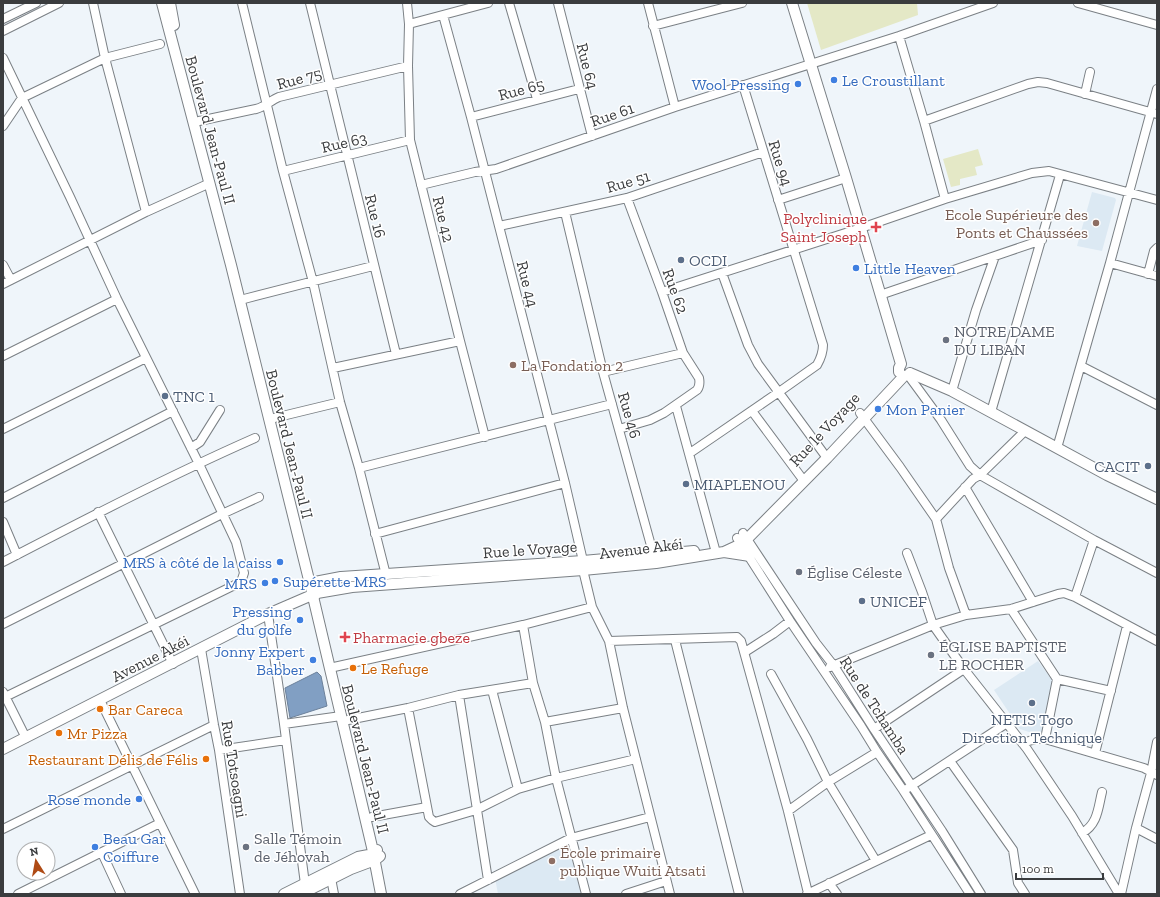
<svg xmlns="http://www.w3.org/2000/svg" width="1160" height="897" font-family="'Zilla Slab',serif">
	<rect width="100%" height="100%" fill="#eff5fa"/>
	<!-- built -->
	<path fill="#dce9f3" d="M1092,192L1115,198L1116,200L1102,251L1077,246Z
		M1038,661L1055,684L1044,737L1020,729L994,690Z
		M568,844L581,894H498L495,878Z"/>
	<!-- green -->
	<path fill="#e4e8c6" d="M807,3H917L918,15L821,50Z
		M978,149L983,165L975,167L977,175L960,179V185L951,187L943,159Z"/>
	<!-- water -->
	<path fill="#819fc3" stroke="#6c819b" d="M317,672L321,676L327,706L290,718L285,688Z"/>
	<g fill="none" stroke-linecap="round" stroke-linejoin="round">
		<defs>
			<path id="minor" d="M93,3L105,58L146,212
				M242,3L283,171L313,282L340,402L359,468L386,575
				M310,3L396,354
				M407,3L409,24L408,66L410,140L460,341L485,437
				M509,3L537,99
				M558,3L592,136
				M648,3L675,107
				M1078,3L1157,25
				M443,15L471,117L565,483L583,561V570L592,607L609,641L623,708L670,894
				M3,19L36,3
				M409,24L488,3
				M653,26L742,3
				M3,31L59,3
				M899,36L924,121L945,199
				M3,58L70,197L117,299L199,464L236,542L244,573L241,582L3,698
				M1085,94L1090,72
				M471,117L579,89
				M199,121L256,109C265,107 271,100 279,97L408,66
				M924,121L1028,84L1038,82L1047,83L1157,114
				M3,126L22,98L105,58L160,44
				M283,171L410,140
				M421,185L475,172L496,169L675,107L899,36L993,3
				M778,200L846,178
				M565,212L603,372L655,560
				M499,226L627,198L763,152
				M1110,263L1157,276
				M3,265L11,280
				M722,273L748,345L758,364L827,458
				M1148,274L1154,251L1157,248
				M3,284L146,212L210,183
				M662,292L861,228L945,199L1032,173L1049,171L1157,200
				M880,295L1042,240
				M244,299L373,266
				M3,356L117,299
				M1081,366L1157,405
				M333,368L460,341
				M603,372L683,353
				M908,375L941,420L970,466L980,475L1094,540L1157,573
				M952,391L976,310L995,256
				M676,406L715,549V554
				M752,411L801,477
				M991,412L1060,175
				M860,413L900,467L936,519L949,568L966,615
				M274,418L340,402
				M3,429L146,358
				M619,429L650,420L664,413L697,390C700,386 700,383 699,378L683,353L662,292L627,198
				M191,448L200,442L220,410
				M1057,448L1110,263L1157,89
				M690,453L779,392L817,365C821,358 823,353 823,345L743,85
				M359,468L612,404
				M965,487L1033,602
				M3,498L173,411
				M98,512L173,664
				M936,519L973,479L980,475L1025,431
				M3,522L17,555
				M743,533L816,643L834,666L874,729L942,831L981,894
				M375,534L565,483
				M737,538L790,621L861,726L877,752L903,790L970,894
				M907,553L922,592L933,625L964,669L1027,749L1072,816L1119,894
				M3,562C86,519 169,476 255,438
				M1075,597L1094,540
				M1011,609L1057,679L1111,691
				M268,614L284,724L341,716
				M3,624L222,514L259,497
				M523,625L533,683L545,722L556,778L586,894
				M675,640L739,894
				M609,641L737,637L741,641L788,811L808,893
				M201,649L214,725L219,750L240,894
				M745,652L773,634L790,621
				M334,667L523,625L592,607
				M830,667L933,625L966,615L1011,609L1058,594L1064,593L1075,597L1157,641
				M771,674L807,739L828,782L876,861
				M492,690L518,789
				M3,692L26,738
				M459,695L488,880
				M100,700L195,894
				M408,708L429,817L432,820L435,822L476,810L518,789L556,778L636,759
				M348,720L408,708L459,695L533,683
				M545,722L623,708
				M284,724L305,884
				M874,729L964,669
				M1045,739L1057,679
				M1022,743L1036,739H1045L1144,768L1157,775
				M219,750L286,740
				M1095,753L1127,626
				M950,761L1013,850L1018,883L1025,894
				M908,788L1007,723
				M788,811L828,782L877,752
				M372,817L427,807
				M1136,828L1157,839
				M3,829L214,725
				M1082,833C1098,824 1098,808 1102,792
				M102,853L121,894
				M330,873L334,894
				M829,883L837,894
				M18,894L160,823
				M460,894L571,838L650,817
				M626,894L666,881
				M807,894L931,835
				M1121,894L1136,828L1151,773L1157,742"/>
			<path id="major" d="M162,3L231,265L311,588L372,847L381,894
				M170,3L174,25
				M792,3L846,178L901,364L899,368V372
				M910,373L952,391L1107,475L1157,499
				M724,552L750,556
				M311,588L315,582L341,577L583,561L694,551
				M313,598L317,593L352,587L583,570L656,563L724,552L739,545L747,539L827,458L904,376L908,375L910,373
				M3,749L268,614L312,595
				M284,894L358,857L374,854L377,850
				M301,894L351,869L375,860L380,856"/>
		</defs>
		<!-- minor casing -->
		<use href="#minor" stroke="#7b8085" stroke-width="10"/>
		<!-- major casing -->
		<use href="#major" stroke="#7b8085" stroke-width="12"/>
		<!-- minor -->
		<use href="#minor" stroke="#fff" stroke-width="8"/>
		<!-- major -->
		<use href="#major" stroke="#fff" stroke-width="10"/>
	</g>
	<!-- markers -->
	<g fill="#3f7fe0" stroke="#fff" stroke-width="1.5">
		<circle cx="834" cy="80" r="4"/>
		<circle cx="798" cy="84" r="4"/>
		<circle cx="856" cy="268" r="4"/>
		<circle cx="878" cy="409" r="4"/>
		<circle cx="280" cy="562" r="4"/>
		<circle cx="275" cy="581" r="4"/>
		<circle cx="265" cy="583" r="4"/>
		<circle cx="300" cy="620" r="4"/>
		<circle cx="313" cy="660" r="4"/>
		<circle cx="139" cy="799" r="4"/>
		<circle cx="95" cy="847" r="4"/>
	</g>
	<g fill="#8d6e63" stroke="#fff" stroke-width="1.5">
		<circle cx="1096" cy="223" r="4"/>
		<circle cx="513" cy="365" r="4"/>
		<circle cx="552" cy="861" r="4"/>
	</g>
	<g fill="#e0444e" stroke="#fff" stroke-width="1.5">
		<path d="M874 221h4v4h4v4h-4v4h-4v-4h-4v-4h4z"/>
		<path d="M343 631h4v4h4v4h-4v4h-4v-4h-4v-4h4z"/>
	</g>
	<g fill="#5c6f8a" stroke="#fff" stroke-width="1.5">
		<circle cx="681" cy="260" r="4"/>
		<circle cx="165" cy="396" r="4"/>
		<circle cx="1148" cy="466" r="4"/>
		<circle cx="686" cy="484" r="4"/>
		<circle cx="862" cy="601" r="4"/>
		<circle cx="1032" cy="703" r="4"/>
	</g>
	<g fill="#6b7280" stroke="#fff" stroke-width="1.5">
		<circle cx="946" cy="340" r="4"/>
		<circle cx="799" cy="572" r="4"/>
		<circle cx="931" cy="655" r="4"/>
		<circle cx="246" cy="847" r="4"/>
	</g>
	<g fill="#e8710a" stroke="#fff" stroke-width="1.5">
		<circle cx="353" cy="668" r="4"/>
		<circle cx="100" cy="709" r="4"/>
		<circle cx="59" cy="733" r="4"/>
		<circle cx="206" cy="759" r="4"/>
	</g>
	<g text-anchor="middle" stroke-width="3" stroke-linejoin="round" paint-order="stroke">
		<!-- street labels -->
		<g font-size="16" fill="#3a3c3e" stroke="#fff">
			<text transform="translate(588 66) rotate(76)" y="6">Rue 64</text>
			<text transform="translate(299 78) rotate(-15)" y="6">Rue 75</text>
			<text transform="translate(521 89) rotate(-15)" y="6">Rue 65</text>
			<text transform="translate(612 114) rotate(-19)" y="6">Rue 61</text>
			<text transform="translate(211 130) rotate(75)" y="6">Boulevard Jean-Paul II</text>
			<text transform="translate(344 142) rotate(-13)" y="6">Rue 63</text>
			<text transform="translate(781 163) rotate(73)" y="6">Rue 94</text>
			<text transform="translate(628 181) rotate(-16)" y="6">Rue 51</text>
			<text transform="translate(376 216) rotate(76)" y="6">Rue 16</text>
			<text transform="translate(444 219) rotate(76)" y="6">Rue 42</text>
			<text transform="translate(528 284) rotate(76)" y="6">Rue 44</text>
			<text transform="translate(676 291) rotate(70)" y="6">Rue 62</text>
			<text transform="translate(630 415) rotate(74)" y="6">Rue 46</text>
			<text transform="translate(824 429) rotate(-47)" y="6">Rue le Voyage</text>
			<text transform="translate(290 444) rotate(76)" y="6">Boulevard Jean-Paul II</text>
			<text transform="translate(641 548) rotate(-7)" y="6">Avenue Akéi</text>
			<text transform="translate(530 549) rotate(-4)" y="6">Rue le Voyage</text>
			<text transform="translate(150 658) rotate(-27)" y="6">Avenue Akéi</text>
			<text transform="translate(875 705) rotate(57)" y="6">Rue de Tchamba</text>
			<text transform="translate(366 759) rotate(76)" y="6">Boulevard Jean-Paul II</text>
			<text transform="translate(235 769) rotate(81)" y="6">Rue Totsoagni</text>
		</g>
		<!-- shop labels -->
		<g font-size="16" fill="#366cbe" stroke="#fff" text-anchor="end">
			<text x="842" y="86" text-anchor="start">Le Croustillant</text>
			<text x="790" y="90">Wool Pressing</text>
			<text x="864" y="274" text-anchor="start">Little Heaven</text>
			<text x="886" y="415" text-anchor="start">Mon Panier</text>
			<text x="272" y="568">MRS à côté de la caiss</text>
			<text x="283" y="587" text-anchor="start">Supérette MRS</text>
			<text x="257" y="589">MRS</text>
			<text x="292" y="617">Pressing<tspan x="292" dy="18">du golfe</tspan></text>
			<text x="305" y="657">Jonny Expert<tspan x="305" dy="18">Babber</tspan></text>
			<text x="131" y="805">Rose monde</text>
			<text x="103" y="844" text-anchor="start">Beau Gar<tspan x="103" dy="18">Coiffure</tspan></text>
		</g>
		<!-- education labels -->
		<g font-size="16" fill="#785e54" stroke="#fff" text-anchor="start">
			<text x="1088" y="220" text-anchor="end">Ecole Supérieure des<tspan x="1088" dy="18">Ponts et Chaussées</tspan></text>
			<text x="521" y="371">La Fondation 2</text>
			<text x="560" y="858">École primaire<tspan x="560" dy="18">publique Wuiti Atsati</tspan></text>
		</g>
		<!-- health labels -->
		<g font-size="16" fill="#be3a42" stroke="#fff" text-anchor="end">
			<text x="867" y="224">Polyclinique<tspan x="867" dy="18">Saint Joseph</tspan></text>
			<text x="353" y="643" text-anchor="start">Pharmacie gbeze</text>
		</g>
		<!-- service labels -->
		<g font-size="16" fill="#4e5e75" stroke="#fff" text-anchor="start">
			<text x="689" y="266">OCDI</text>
			<text x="173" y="402">TNC 1</text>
			<text x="1140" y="472" text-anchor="end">CACIT</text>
			<text x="694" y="490">MIAPLENOU</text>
			<text x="870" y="607">UNICEF</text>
			<text x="1032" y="725" text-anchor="middle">NETIS Togo<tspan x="1032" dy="18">Direction Technique</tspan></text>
		</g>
		<!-- worship labels -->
		<g font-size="16" fill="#5b616d" stroke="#fff" text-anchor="start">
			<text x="954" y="337">NOTRE DAME<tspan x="954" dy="18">DU LIBAN</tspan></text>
			<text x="807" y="578">Église Céleste</text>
			<text x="939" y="652">ÉGLISE BAPTISTE<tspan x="939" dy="18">LE ROCHER</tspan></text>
			<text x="254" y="844">Salle Témoin<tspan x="254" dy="18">de Jéhovah</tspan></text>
		</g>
		<!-- food labels -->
		<g font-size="16" fill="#c56008" stroke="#fff" text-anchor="start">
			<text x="361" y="674">Le Refuge</text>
			<text x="108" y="715">Bar Careca</text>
			<text x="67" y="739">Mr Pizza</text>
			<text x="198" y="765" text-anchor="end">Restaurant Délis de Félis</text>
		</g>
	</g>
	<!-- border -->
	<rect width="1160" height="897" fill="none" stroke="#3a3c3e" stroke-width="8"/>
	<!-- north arrow -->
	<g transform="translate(36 861) rotate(349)"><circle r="19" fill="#ffffff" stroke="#b0b1b2"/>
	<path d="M0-3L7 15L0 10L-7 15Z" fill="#af4b15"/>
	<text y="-6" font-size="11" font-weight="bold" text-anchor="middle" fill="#3a3c3e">N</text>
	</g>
	<!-- scale -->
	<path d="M1016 873v6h87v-6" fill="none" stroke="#3a3c3e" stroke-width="2"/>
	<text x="1022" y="873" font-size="12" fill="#3a3c3e" stroke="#ffffff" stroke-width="3" paint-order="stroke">100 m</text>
</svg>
